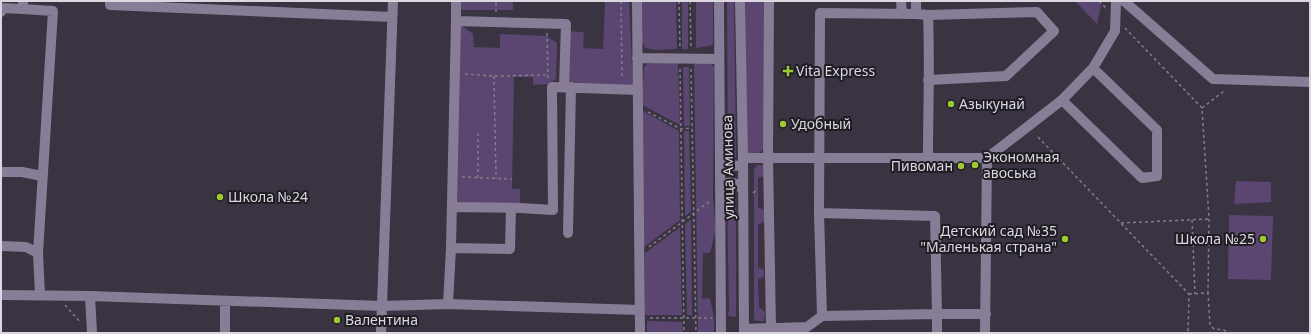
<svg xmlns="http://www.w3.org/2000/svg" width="1311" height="334" font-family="'Noto Sans',sans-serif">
	<rect width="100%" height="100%" fill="#3a3341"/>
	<!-- green -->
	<path fill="#5a4670" d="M456,1H513V10H456Z
		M605,1H629L633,90L564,87L565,31L584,32L583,48L603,49Z
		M642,1H676L677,49L657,50L645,48L642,42Z
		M682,1H688V49H682Z
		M696,1H713V45L696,48Z
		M727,1H734L736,157L734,160L730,161L728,159Z
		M745,1H764L765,147L757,155L747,154Z
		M1075,1H1102L1097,24Z
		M456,21L473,34L474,47L500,48V34L547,36L557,43L556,79L548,84L533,85V77H514L512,189H520V208L452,207Z
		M658,62L678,63L680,125L642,105L644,67L647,64Z
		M694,62L711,63L714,68L713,199L716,229L710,253H703L702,299L710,298L714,318V333H698Z
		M683,67H689L690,126H684Z
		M643,111L679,131L680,220L643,248Z
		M684,131H689L691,212L685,216Z
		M757,165H764V176L758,178V207L764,210V222L758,225V267L764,270V277L758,279L759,307L765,312L764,321H755L754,317V169Z
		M1236,181L1271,182V202L1234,204Z
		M727,198H736V317L728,316L729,309Z
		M1229,215L1273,216L1271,280L1228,279Z
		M691,219L692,315H687L685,224Z
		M680,227L682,315H645V253Z
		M647,321L682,322L683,333H647Z"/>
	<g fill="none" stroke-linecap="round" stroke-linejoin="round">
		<!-- path -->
		<path stroke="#837e89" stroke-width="1.5" stroke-dasharray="3 3" stroke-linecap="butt" d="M621,1L622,79
			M679,1L680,49
			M690,1L691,49
			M1099,1L1106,8
			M496,12V1
			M1125,28L1202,108L1209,219L1208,293
			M547,33L548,79
			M680,69L684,333
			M691,69L696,333
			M465,74L494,76L548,75
			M494,76L496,179
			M1202,108L1224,91
			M648,112L681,129L692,128
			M1038,137L1189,294L1188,333
			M1024,160L1059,159
			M462,177L512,179
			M478,178V130
			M753,193L758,189
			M1192,220L1195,294
			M1121,223L1209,219
			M649,247L710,201
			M1189,294L1208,293L1210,325L1214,329L1224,330L1228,333
			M65,305L81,323
			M650,318H712"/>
		<!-- minor -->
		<path stroke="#887d96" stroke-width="10" d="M110,1V5L392,17
			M456,1V21L566,24L564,87
			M637,1L640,333
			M719,1L721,333
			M740,1L743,158L744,333
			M769,1L768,158L771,328
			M901,1L902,14
			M916,1V14L928,15C930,62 928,110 928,158
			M1124,1L1213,79L1310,82
			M23,9L53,11L38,253
			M1,12V8L23,9V1
			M928,15L1037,12L1054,31L1006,76L928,80
			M637,58L719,59
			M1062,100L1142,178L1157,176V130L1093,68
			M743,158H987L1062,100L1093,68L1115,31L1116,1
			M720,165L743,166
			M1,172H22L42,176
			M720,187C729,180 737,181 743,191
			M452,207L520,208L553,210L552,87L638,90
			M819,213L822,316L937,314L935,216L819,213L820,13L916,14
			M568,233L571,87
			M1,246L26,247L38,253L40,295
			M451,248L510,249L511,208
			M1,295L90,296L382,306L448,304L451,248L456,21
			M90,296L92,333
			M448,304L640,310
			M744,329L807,327L822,316
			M225,333V301
			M381,333L393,1
			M937,333V314H986
			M985,333L987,158"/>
	</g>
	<!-- markers -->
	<g fill="#9dca30" stroke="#1f1d23" stroke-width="1.5">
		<path d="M786 65h4v4h4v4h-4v4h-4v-4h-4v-4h4z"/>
		<circle cx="951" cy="104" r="4"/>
		<circle cx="783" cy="124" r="4"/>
		<circle cx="975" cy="165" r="4"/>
		<circle cx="961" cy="166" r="4"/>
		<circle cx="220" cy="197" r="4"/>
		<circle cx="1065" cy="239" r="4"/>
		<circle cx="1263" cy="239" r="4"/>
		<circle cx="337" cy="320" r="4"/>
	</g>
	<g text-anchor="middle" stroke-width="4" stroke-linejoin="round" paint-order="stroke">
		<!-- poi labels -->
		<g font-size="14" fill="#dbd7e0" stroke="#1f1d23" text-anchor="start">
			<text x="796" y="76">Vita Express</text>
			<text x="959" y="109">Азыкунай</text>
			<text x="791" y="129">Удобный</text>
			<text x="983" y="162">Экономная<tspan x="983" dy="16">авоська</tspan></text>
			<text x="953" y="171" text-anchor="end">Пивоман</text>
			<text x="228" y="202">Школа №24</text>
			<text x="1057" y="236" text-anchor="end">Детский сад №35<tspan x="1057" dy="16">"Маленькая страна"</tspan></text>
			<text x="1255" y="244" text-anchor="end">Школа №25</text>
			<text x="345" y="325">Валентина</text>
		</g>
		<!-- street labels -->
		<g font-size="14" fill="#dbd7e0" stroke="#1f1d23">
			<text transform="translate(728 167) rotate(-91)" y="5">улица Аминова</text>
		</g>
	</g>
	<!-- border -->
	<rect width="1311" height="334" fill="none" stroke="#dbd7e0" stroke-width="4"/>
</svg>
